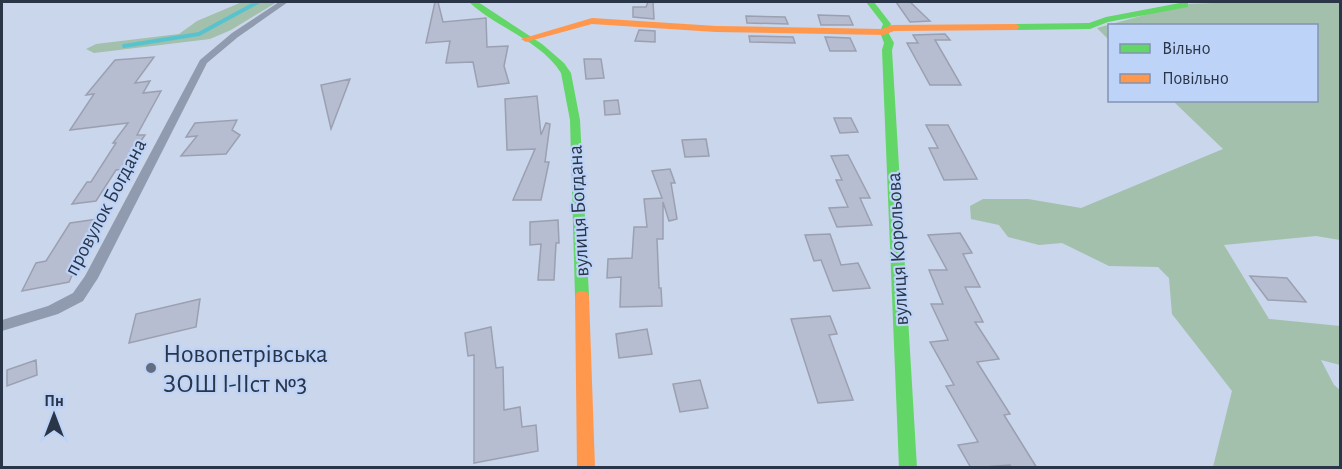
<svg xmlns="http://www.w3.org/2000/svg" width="1342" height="469" font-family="'Alegreya Sans',sans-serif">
	<rect width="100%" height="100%" fill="#cad6eb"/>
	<!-- green -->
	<path fill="#a2c0ac" d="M242,2H277L231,30L210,39L94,53L86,49L96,44L179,34L197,21Z
		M1241,2H1340V240L1316,236L1224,245L1269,319L1340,326V365L1321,360L1334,385L1340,390V467H1213L1232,391L1172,314L1169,278L1158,267L1109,266L1062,243L1039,245L1008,237L999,225L971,219L970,206L983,199H1028L1081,208L1223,149L1173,101L1316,100V26H1110L1109,40L1097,28L1185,4Z"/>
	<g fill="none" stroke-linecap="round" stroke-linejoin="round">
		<!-- stream -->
		<path stroke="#58c3ce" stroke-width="4" d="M124,46L199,34L258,2"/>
	</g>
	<!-- building -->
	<path fill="#b7bdd0" stroke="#9aa0b1" stroke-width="1.5" d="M435,2H438L443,22L486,18L487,47L508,46L504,66L509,83L478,87L473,62L446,63L450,41L426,43Z
		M648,2H653L654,19L633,17V7H646Z
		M896,2H910L930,21L910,22Z
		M818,15L849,16L853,25H821Z
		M746,16L785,17L788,24L747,23Z
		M639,30L655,31V42L635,41Z
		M945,34L950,40H935L961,85H930L907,43H918L913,35Z
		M749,36L793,37L795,43L750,42Z
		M825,37L850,38L856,51H830Z
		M154,57L135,83L150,81L143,93L161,91L137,135H145L132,154L136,153L127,169L116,170L96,201L72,204L87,182H91L116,143H113L128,123L70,130L94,94L86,95L115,60Z
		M584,59H601L604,78L586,79Z
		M350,79L331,129L321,85Z
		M537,96L541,135L546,123L550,124L545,162H549L541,200H513L535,149L507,150L505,99Z
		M618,100L620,114L605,115L604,101Z
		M834,118H851L858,132L840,133Z
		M237,120L232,130L240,135L226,154L181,156L197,136L186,137L195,123Z
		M926,125H948L977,179L944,180L929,148H938Z
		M706,139L709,156L685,157L682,140Z
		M848,155L870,198H860L872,225L837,227L829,208L848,207L836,180H842L831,156Z
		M670,169L675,183H671L677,219L669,221L663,202V239H657L659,288H661L662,306L620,307L621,277L607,278L608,259L632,258L634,227H647L644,199L662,198L652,171Z
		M105,218L93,238H89L69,282L22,291L36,263L46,261L70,223Z
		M558,220L559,243H556L554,280H538L541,244L530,245V222Z
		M960,233L972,253L963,254L980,287H965L983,322H975L999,359L977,362L1010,414L1004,415L1037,468H1011L1010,465L971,468L958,445L978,442L946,386L954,385L930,342L948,340L931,304H943L929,270H947L928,235Z
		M830,234L841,265L858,263L870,288L833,291L821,260L814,261L805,235Z
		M1250,276L1287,278L1306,302L1268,300Z
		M200,299L196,327L129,343L136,314Z
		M830,316L837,334L829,335L853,400L818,403L791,319Z
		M491,327L496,368L503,367L504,410L520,407L522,427L536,425L538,451L474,463V355L468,356L465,333Z
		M647,329L652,354L619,358L616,334Z
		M36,360L37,375L7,386V370Z
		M700,380L708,408L680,412L673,384Z"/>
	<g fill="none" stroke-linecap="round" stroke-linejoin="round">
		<!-- street -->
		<path fill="#909bb0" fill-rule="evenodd" d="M279,2H288L238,37L207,63L98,278L83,301L58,314L2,331V320L48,306L73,293L85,276L200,60L232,33Z"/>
		<!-- fast -->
		<path fill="#63d668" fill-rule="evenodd" d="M469,2H478L542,44L564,63L571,73L580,120L589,296L587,300H577L575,296L570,120L561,73C541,40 496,28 469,2Z
			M866,2H874L891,24L888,32L894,43L892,50L917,468H899L882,50L884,43L880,32L883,24Z
			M1185,2L1188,3V7L1108,22L1090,29L1016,30L1012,27L1016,24L1089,23L1106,17Z"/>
		<!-- slow -->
		<path fill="#ff974d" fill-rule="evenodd" d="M592,18L716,26L882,29L892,25L1016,24L1020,27L1016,30L894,31L884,35L716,32L592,24L526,42L521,39Z
			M582,291L587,292L589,296L595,468H577L575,296L577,292Z"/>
	</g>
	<!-- markers -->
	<circle fill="#626d81" stroke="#bdd3f8" stroke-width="2" cx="151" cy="368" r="6"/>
	<g text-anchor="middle" stroke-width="4.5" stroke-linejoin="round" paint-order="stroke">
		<!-- street labels -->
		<g font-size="21" fill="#2a3548" stroke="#bdd3f8">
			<text transform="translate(105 207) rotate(-62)" y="7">провулок Богдана</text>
			<text transform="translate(578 211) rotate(-93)" y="7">вулиця Богдана</text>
			<text transform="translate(897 249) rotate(-93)" y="7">вулиця Корольова</text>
		</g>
		<!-- near-poi labels -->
		<g font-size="26" fill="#2a3548" stroke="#bdd3f8" text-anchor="start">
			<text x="163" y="362">Новопетрівська<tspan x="163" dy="30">ЗОШ I-IIст №3</tspan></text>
		</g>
	</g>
	<!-- border -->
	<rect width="1342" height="469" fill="none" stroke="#2a3548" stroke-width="6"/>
	<!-- legend -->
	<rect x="1108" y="24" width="210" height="78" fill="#bdd3f8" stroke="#8294b2" stroke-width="1.5"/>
	<rect x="1120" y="44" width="30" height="9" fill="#63d668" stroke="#8294b2" stroke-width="1.5"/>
	<text x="1162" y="54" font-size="18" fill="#2a3548">Вільно</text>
	<rect x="1120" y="74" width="30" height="9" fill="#ff974d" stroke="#8294b2" stroke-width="1.5"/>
	<text x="1162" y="84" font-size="18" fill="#2a3548">Повільно</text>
	<!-- north arrow -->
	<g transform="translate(54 415)" stroke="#bdd3f8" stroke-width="4.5" paint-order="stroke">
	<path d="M0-4.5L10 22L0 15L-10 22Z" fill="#2a3548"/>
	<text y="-9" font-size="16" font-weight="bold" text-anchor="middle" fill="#2a3548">Пн</text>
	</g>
</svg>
